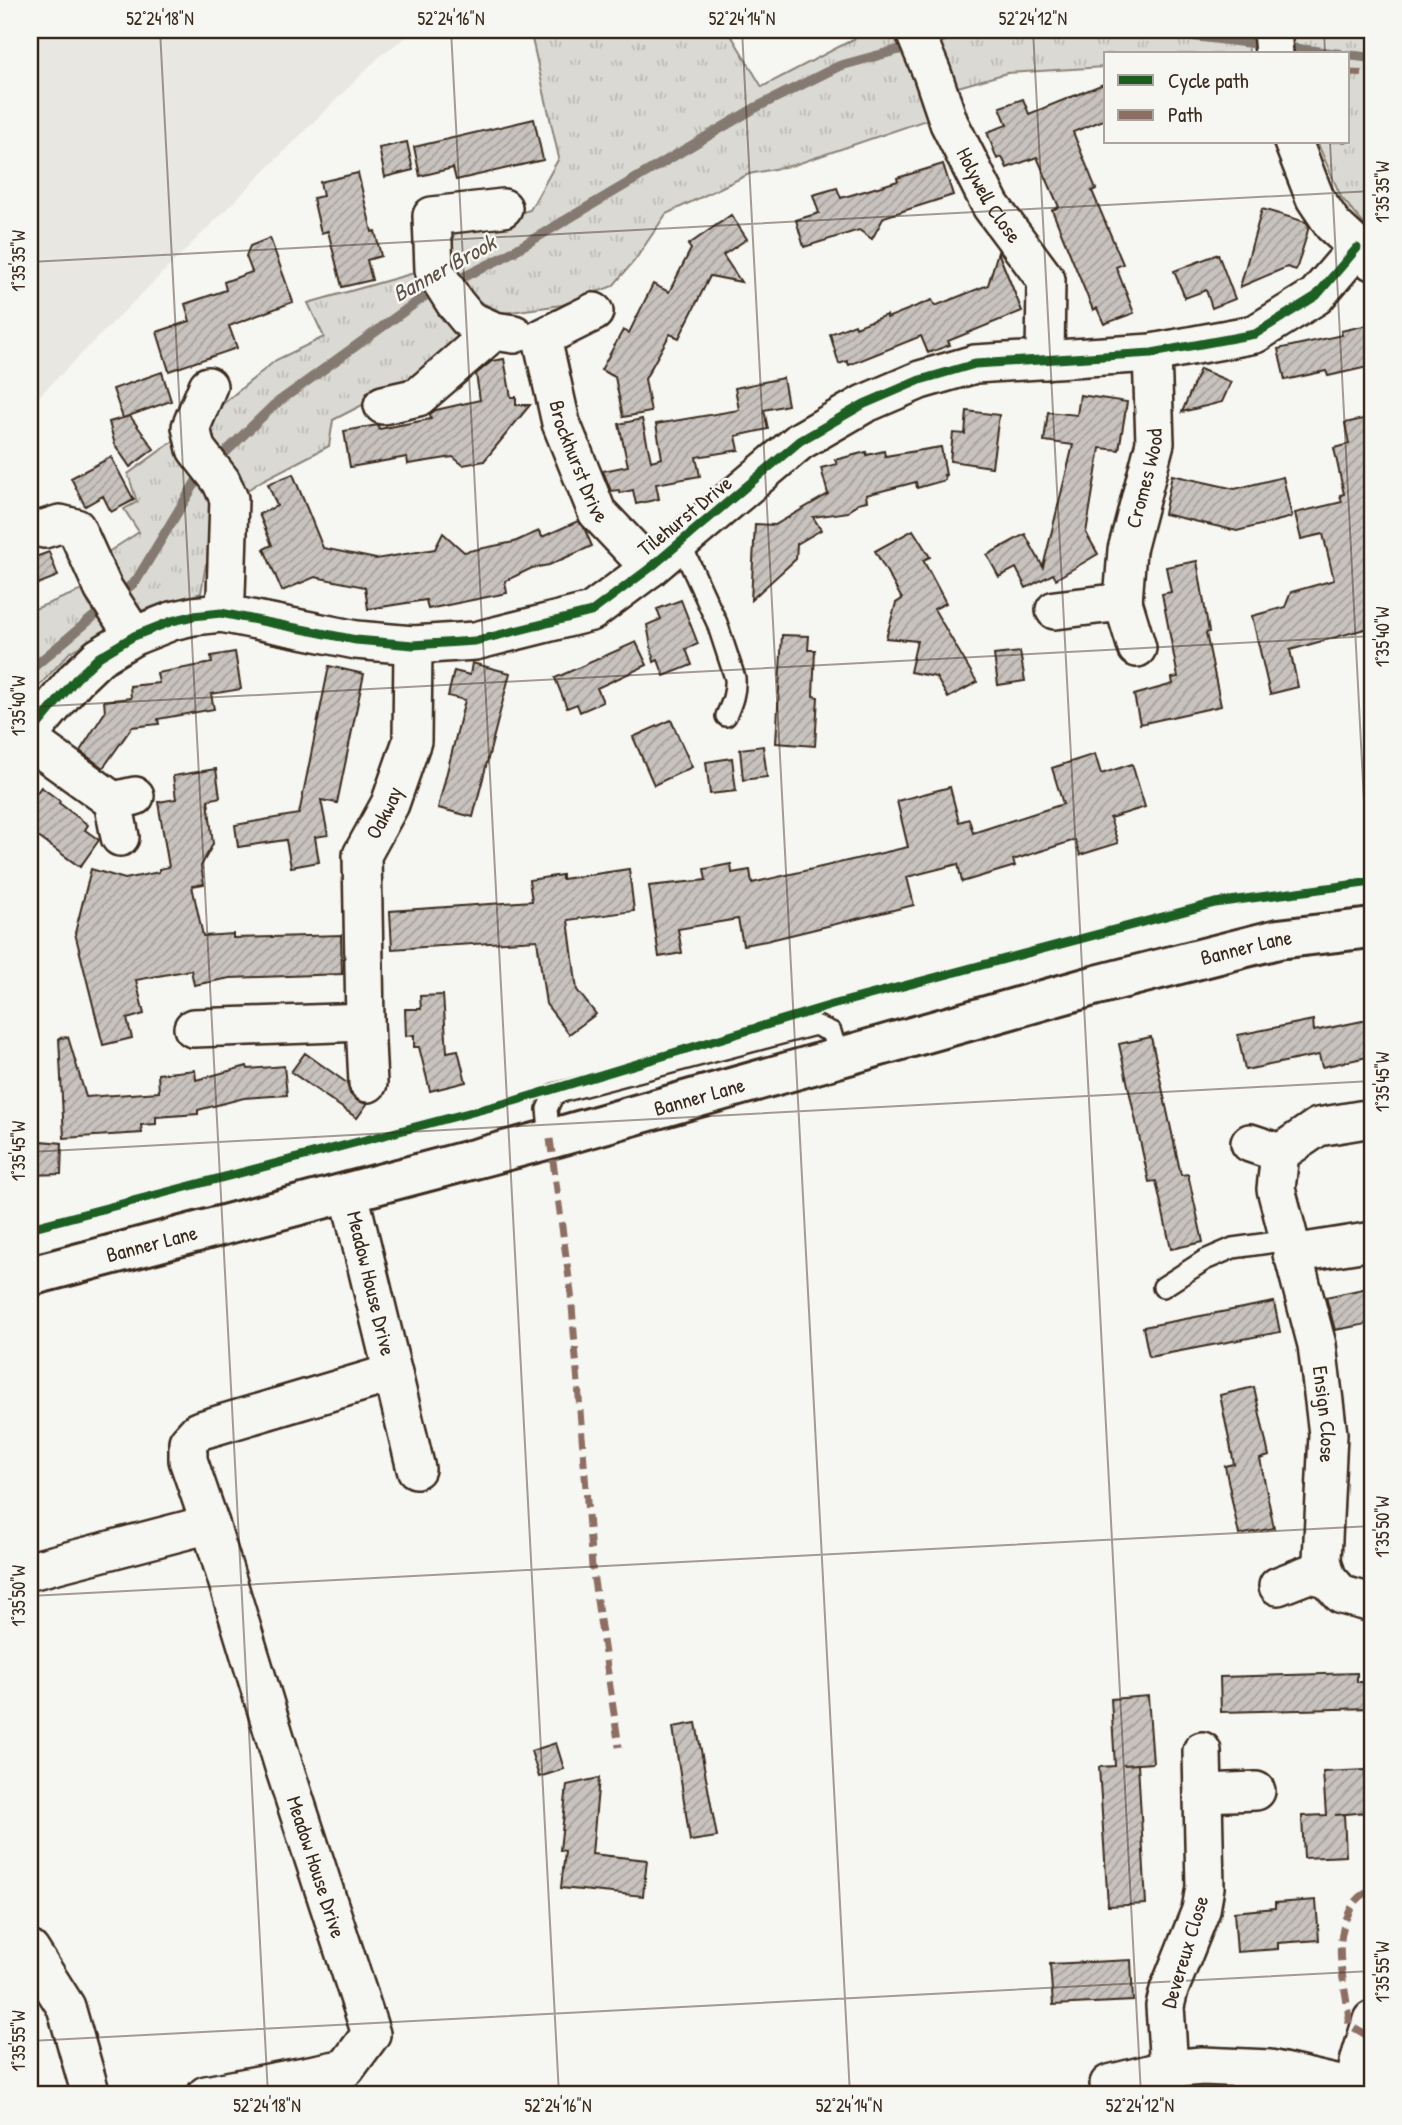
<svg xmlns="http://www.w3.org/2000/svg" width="1402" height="2125" font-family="'Patrick Hand',sans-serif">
	<defs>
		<pattern id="grass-tufts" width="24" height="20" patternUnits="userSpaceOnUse" patternTransform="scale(1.75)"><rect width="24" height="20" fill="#dad9d3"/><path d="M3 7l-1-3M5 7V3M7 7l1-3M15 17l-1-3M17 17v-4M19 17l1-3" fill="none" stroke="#bcbab5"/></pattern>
		<pattern id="building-hatch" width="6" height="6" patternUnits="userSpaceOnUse" patternTransform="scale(1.75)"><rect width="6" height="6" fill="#c8c3be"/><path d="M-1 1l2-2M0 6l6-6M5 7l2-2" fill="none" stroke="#a49f9a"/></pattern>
	</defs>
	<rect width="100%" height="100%" fill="#f6f6f2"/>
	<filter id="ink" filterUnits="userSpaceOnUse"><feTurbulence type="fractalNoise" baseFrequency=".0143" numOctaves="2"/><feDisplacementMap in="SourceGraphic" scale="14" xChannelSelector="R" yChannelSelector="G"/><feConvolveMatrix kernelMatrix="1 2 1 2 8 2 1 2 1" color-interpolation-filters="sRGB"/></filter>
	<g filter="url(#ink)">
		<!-- built -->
		<path fill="#e8e7e2" d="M30,30H416L381,55L30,405Z"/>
		<!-- grass -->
		<path fill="url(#grass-tufts)" stroke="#8a8278" stroke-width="2" d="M530,30H728L762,87L871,30H900L935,117L794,165L749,174L666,214L635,260L613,286L562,305L503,313L472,298L449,262L451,232L530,210L559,158Z
			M934,30H1248L1249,54H1106V70L1104,67L1007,73L951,89Z
			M1293,30H1372V234L1341,197L1317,142H1348V54H1293Z
			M418,272L466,331L408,389L374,399L333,420L329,446L263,480L235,498L208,432V416L276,360L324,337L308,303Z
			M175,440L211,490L215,562L206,564L201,593L183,599L168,601L135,613L105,554L139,532L124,509L137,502L128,474Z
			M82,590L90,595L111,628L70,652L30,696V623L35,616L32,610Z"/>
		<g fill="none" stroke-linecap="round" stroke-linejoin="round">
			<!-- stream -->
			<path stroke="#857a71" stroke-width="10" d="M1163,30L1178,34L1267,45
				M1282,47L1340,54
				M1348,55L1372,58
				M30,670L136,581L197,480L274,405L425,296L502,258L755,108L839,66L971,30"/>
		</g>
		<!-- building -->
		<path fill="url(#building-hatch)" stroke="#3b2a1e" stroke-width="2" d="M1106,83V119L1073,132L1096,189L1092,191L1123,264L1116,267L1134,313L1104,324L1097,308L1093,310L1052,210L1059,207L1037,157L1007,168L1002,157L997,159L987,132L1007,125L1000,107L1023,99L1029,114Z
			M534,119L543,160L456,180L453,168L420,176L414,147Z
			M407,142L413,170L385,177L379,148Z
			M943,164L953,195L884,217L872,239L859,230L804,247L796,220L819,213L813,195L837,188L841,198L898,181L897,178Z
			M358,173L372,232L375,231L381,256L367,260L372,280L342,287L328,231L321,233L313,198L323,196L320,182Z
			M1262,209L1306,222L1309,226L1305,241L1296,270L1287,267L1240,287Z
			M731,215L747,239L723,255L741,282L710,276L679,338L670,334L645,379L651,412L623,417L615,377L601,370L623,330L629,333L653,284L669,292L691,249L688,245Z
			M270,238L293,302L229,326L237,348L169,371L157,332L190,321L185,304L226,290L224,282L252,272L246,256L250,246Z
			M998,252L1022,311L948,341L950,345L928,353L921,336L849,365L847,361L839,364L830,334L855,324L856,327L886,315L887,318L932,300L935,306L988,285Z
			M1218,254L1235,299L1212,308L1206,290L1185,298L1174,271Z
			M1372,324V366L1328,376L1326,371L1285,380L1278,349L1342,335L1341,331Z
			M504,359L511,397H516V405H530L484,461L463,465L453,457L408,464L407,457L350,467L344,431L378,425L379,429L431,419L430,414L436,410L480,400L476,374L492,361Z
			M1200,369L1231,382L1222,402L1182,412Z
			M162,372L171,401L123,418L113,389Z
			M783,378L788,405L764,410L768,429L736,436L739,450L696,457L700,476L656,484L659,499L636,504L633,490L620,493L619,490L611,491L603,471L628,466L619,424L642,419L651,461L662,458L656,424L739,410L735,388Z
			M1080,395L1127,402L1119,450L1100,448L1086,533L1098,554L1056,579L1053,574L1026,588L1016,568L999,577L987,555L1025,534L1043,567L1073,445L1044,441L1048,412L1077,415Z
			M967,411L999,415L992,467L950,461L953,433L965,434Z
			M130,416L154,449L130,467L115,445L109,422Z
			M1372,417V627L1290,650L1298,687L1270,694L1252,616L1285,607L1291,592L1334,580L1323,534L1301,539L1295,513L1342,502L1340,495L1344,494L1334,448L1349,444L1345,423Z
			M941,447L946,475H944L945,480L917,488L916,482L866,495L867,501L858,503L848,512L813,517L821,530L797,544L796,559L751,600L755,524L775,525L828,494L821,468L837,464L835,460L866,452L867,455L884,451L885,456Z
			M111,457L134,500L111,512L103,496L85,506L71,478Z
			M293,474L323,548L376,559L435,549L443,533L464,552L514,542L539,531L542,537L578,521L585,530L592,546L549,565L532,568L505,581L507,593L428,609L426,600L368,609L365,587L315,577L282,591L264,549L272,545L259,514L277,506L268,484Z
			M1172,475L1235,489L1283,477L1292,517L1237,531L1164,514Z
			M913,530L930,557L923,560L946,603L934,609L977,682L948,698L936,677L910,672L917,641L886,638L896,603L902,599L875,551Z
			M49,552L58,576L30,587V559Z
			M1197,561L1209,632L1206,633L1221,706L1140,724L1134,695L1173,684L1172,678L1178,677L1162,594L1171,592L1166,567Z
			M681,600L698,644L686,649L692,665L664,676L658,660L654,662L647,625L661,619L657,609Z
			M782,635L809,636L808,650H815L813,696L818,697L815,746L776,743Z
			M636,642L647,665L597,688L603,702L580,712L577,704L567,708L555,678Z
			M235,652L241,689L211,694L214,709L158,719L159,724L132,727L103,768L80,751L105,712L104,701L131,698L130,686L159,683L157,673L212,663L211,656Z
			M1020,652L1025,681L998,685L994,655Z
			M472,663L510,673L473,817L438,808L465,700L448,696L454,671L470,675Z
			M329,666L364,674L358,702L337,803L321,800L328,835L315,837L319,862L291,867L286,840L238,847L235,825L299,814Z
			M671,720L692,767L654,785L633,737Z
			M763,746L767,777L743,780L740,749Z
			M1095,754L1101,774L1132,764L1145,807L1110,818L1118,843L1080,855L1075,840L1013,860L1015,866L962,882L958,864L907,877L914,905L766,941L743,945L738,919L678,929L682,953L659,957L649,886L706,880L704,869L731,864L732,873L750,870L752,883L908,847L897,801L950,787L959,822L969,819L973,833L1063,804L1052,768Z
			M732,758L736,791L710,794L706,762Z
			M216,769L220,797L208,800L213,844L201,866L204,884L192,886L203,936L233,934V938L341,935L342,974L230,978L194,985L191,970L136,980L144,1014L127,1019L132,1038L103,1045L75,933L91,869L125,879L159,872V869L169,867L158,802L176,799L173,776Z
			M41,787L60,801L59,803L88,825L85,830L99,840L80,867L30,831V802Z
			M629,869L634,911L568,920L577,990L596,1014L569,1034L546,1004L537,940L392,949L390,911L532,901L529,880L562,875V879Z
			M443,995L447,1052L458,1050L466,1082L430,1091L419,1047H414V1035L406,1036L405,1009H421L420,996Z
			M1372,1019V1056L1322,1067L1319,1055L1245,1070L1238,1035L1313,1020L1314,1031Z
			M68,1037L86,1097L159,1092L158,1074L195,1070L196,1080L247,1066L248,1069L284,1066L287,1095L244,1098L198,1110V1114L156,1117V1124L141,1125L142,1133L64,1138L59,1038Z
			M1151,1037L1181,1175L1188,1174L1203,1242L1171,1249L1156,1181L1149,1182L1119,1044Z
			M305,1053L347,1083L350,1094L358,1101L367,1104L357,1118L291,1072Z
			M30,1140L62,1143L61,1174L30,1175Z
			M1372,1287V1323L1335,1330L1326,1297Z
			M1274,1302L1280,1332L1149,1357L1143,1327Z
			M1254,1387L1269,1456L1260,1459L1274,1528L1239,1535L1225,1466L1234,1464L1220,1395Z
			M1357,1673V1682H1372V1708L1221,1712L1220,1677Z
			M1148,1696L1153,1763L1123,1765L1138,1764L1146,1904L1108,1906L1099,1767L1115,1766L1111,1699Z
			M696,1723L717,1837L690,1841L673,1727Z
			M556,1743L564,1769L539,1777L531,1751Z
			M1365,1770L1367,1812L1335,1815L1344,1814L1346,1856L1304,1858L1302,1816L1326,1815L1323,1772Z
			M599,1778L592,1854L647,1860L643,1896L561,1888L565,1851L560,1850L567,1785Z
			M1316,1900L1319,1940L1278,1943V1949L1237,1952L1234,1912L1275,1908V1903Z
			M1131,1960L1133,2001L1053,2005L1050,1964Z"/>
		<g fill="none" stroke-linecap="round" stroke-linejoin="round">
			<defs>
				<path id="lane" d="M680,542L717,623L735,678C736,692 732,703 726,716
					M550,1139L547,1109L554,1094L815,1025L831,1032L839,1059
					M1163,1287L1205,1260L1233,1248L1289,1240"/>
				<g id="street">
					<path id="s1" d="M914,30L932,73L949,123L991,206L1046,280L1045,360"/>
					<path d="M1272,30L1274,54"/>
					<path d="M1293,142L1315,198L1333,225L1372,261"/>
					<path id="s2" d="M594,312L542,338L561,423L597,512L650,568"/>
					<path d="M494,331L469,320L455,303L434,270L432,216L503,208"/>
					<path d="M208,386L191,427L196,449L221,481L229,499L226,595L221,613"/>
					<path d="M383,405L418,397L494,331L514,334"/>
					<path d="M44,529L60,524L76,528L103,588L134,636"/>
					<path id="s3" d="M1123,602L1127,550L1155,443L1152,353"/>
					<path d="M1055,610L1123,602L1137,648"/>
					<path d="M30,734L76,679L99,657L134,636L172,621L193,616L221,613L356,640L413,645L475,641L591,612L650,568L800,441L864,404L920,380L975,364L1152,353L1255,334L1316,296L1357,248"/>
					<path d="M30,741L113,801"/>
					<path d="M120,837L113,801L135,796"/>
					<path d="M365,1022L368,1083"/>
					<path id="s4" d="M193,1028L365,1022L362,855L390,804L412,741L413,645"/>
					<path id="s5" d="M1250,1143L1280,1153L1276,1189L1317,1345L1328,1434L1322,1560L1327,1578"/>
					<path d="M1280,1153L1318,1127L1372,1118"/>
					<path id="s6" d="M349,1193L416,1469"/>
					<path d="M1292,1254L1367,1242"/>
					<path d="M30,1571L210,1524"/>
					<path d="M1278,1586L1309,1574L1327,1578L1342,1595L1372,1603"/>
					<path d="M1202,1751L1205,1887L1201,1910L1169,1990L1165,2006L1169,2069L1202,2066L1270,2069L1353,2088"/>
					<path d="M1203,1793L1256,1791"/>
					<path d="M30,1950L66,2007L91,2095"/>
					<path d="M1109,2084L1169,2069"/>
					<path d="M206,2095L346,2068L371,2034L284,1767L210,1524L188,1460V1442L198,1431L393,1373"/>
					<path d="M1352,2095L1360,2059L1372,2020"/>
				</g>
				<g id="secondary">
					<path id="s7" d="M30,1276L550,1139L1093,986L1278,939L1372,928"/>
				</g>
			</defs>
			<!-- lane casing -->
			<use href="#lane" stroke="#3b2a1e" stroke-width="24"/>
			<!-- street casing -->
			<use href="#street" stroke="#3b2a1e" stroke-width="42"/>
			<!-- secondary casing -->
			<use href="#secondary" stroke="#3b2a1e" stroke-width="44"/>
			<!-- lane -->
			<use href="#lane" stroke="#f6f6f2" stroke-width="19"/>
			<!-- street -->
			<use href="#street" stroke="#f6f6f2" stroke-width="37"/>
			<!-- secondary -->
			<use href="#secondary" stroke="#f6f6f2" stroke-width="38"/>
			<!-- quiet -->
			<path stroke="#8d6e63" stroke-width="7" stroke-dasharray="14 7" stroke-linecap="butt" d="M1348,73L1372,74
				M550,1139L571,1293L592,1567L619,1747
				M1366,2035L1349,2025C1348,1989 1333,1957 1345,1922C1351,1906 1357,1896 1372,1890"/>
			<defs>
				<path id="cycleway" d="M30,734L76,679L99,657L134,636L172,621L193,616L221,613L356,640L413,645L475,641L591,612L650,568L800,441L864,404L920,380L975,364L1152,353L1255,334L1316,296L1357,248
					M30,1228L514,1101L832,1005L1215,903L1372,882"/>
			</defs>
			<!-- cycleway casing -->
			<use href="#cycleway" stroke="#f6f6f2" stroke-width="13"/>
			<!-- cycleway -->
			<use href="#cycleway" stroke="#1b5e20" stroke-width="9"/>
		</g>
	</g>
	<!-- ticks -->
	<path fill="none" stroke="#3b2a1e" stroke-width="2" stroke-opacity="0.45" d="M160,30L268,2095M451,30L559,2095M742,30L850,2095M1033,30L1141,2095M1324,30L1325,54M1330,142L1372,957M30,262L1372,191M30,707L1372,636M30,1152L1372,1081M30,1596L1372,1526M30,2041L1372,1971"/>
	<g text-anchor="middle" stroke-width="5" stroke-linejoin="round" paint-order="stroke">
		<!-- street labels -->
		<g font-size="21" fill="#3b2a1e" stroke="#f6f6f2">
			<text dy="7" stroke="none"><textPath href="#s1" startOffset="182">Holywell Close</textPath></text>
			<text dy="7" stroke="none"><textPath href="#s2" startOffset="187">Brockhurst Drive</textPath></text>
			<text dy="7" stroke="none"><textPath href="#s3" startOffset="126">Cromes Wood</textPath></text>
			<text transform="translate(685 516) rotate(-39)" y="7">Tilehurst Drive</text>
			<text dy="7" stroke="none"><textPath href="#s4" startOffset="387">Oakway</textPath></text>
			<text dy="7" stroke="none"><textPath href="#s7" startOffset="1260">Banner Lane</textPath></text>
			<text dy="7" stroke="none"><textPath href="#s7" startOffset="693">Banner Lane</textPath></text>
			<text dy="7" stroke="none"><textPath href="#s7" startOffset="126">Banner Lane</textPath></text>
			<text dy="7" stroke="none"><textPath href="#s6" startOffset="93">Meadow House Drive</textPath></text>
			<text dy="7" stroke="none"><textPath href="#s5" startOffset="299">Ensign Close</textPath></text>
			<text transform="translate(316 1867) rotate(72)" y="7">Meadow House Drive</text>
			<text transform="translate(1185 1952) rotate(-73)" y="7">Devereux Close</text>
		</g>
		<!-- water labels -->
		<g font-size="23" font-style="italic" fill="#605248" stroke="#f6f6f2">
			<text transform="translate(444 268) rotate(-29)" y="8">Banner Brook</text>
		</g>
	</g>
	<!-- margin -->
	<rect width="1402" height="2125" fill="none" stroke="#f6f6f2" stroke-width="77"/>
	<!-- legend -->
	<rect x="1104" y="52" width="245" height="91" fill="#f6f6f2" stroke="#aba49d" stroke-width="2"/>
	<rect x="1118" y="75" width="35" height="10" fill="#1b5e20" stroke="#aba49d" stroke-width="2"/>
	<text x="1168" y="88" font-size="21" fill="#3b2a1e">Cycle path</text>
	<rect x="1118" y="110" width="35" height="10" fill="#8d6e63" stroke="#aba49d" stroke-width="2"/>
	<text x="1168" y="122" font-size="21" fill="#3b2a1e">Path</text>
	<rect x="38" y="38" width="1326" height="2048" fill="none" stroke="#3b2a1e" stroke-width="2.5"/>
	<g font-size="18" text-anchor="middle" fill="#3b2a1e">
		<text x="160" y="25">52°24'18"N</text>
		<text x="451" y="25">52°24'16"N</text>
		<text x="742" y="25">52°24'14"N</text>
		<text x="1033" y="25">52°24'12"N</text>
		<text transform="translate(1383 192) rotate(-90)" y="6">1°35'35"W</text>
		<text transform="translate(19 261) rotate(-90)" y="6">1°35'35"W</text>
		<text transform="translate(1383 637) rotate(-90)" y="6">1°35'40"W</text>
		<text transform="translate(19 706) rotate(-90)" y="6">1°35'40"W</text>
		<text transform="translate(1383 1082) rotate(-90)" y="6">1°35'45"W</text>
		<text transform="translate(19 1151) rotate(-90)" y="6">1°35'45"W</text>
		<text transform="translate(1383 1527) rotate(-90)" y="6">1°35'50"W</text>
		<text transform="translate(19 1596) rotate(-90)" y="6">1°35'50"W</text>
		<text transform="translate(1383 1972) rotate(-90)" y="6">1°35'55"W</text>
		<text transform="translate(19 2041) rotate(-90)" y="6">1°35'55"W</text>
		<text x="267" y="2112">52°24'18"N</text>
		<text x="558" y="2112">52°24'16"N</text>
		<text x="849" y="2112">52°24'14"N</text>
		<text x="1140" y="2112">52°24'12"N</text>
	</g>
</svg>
